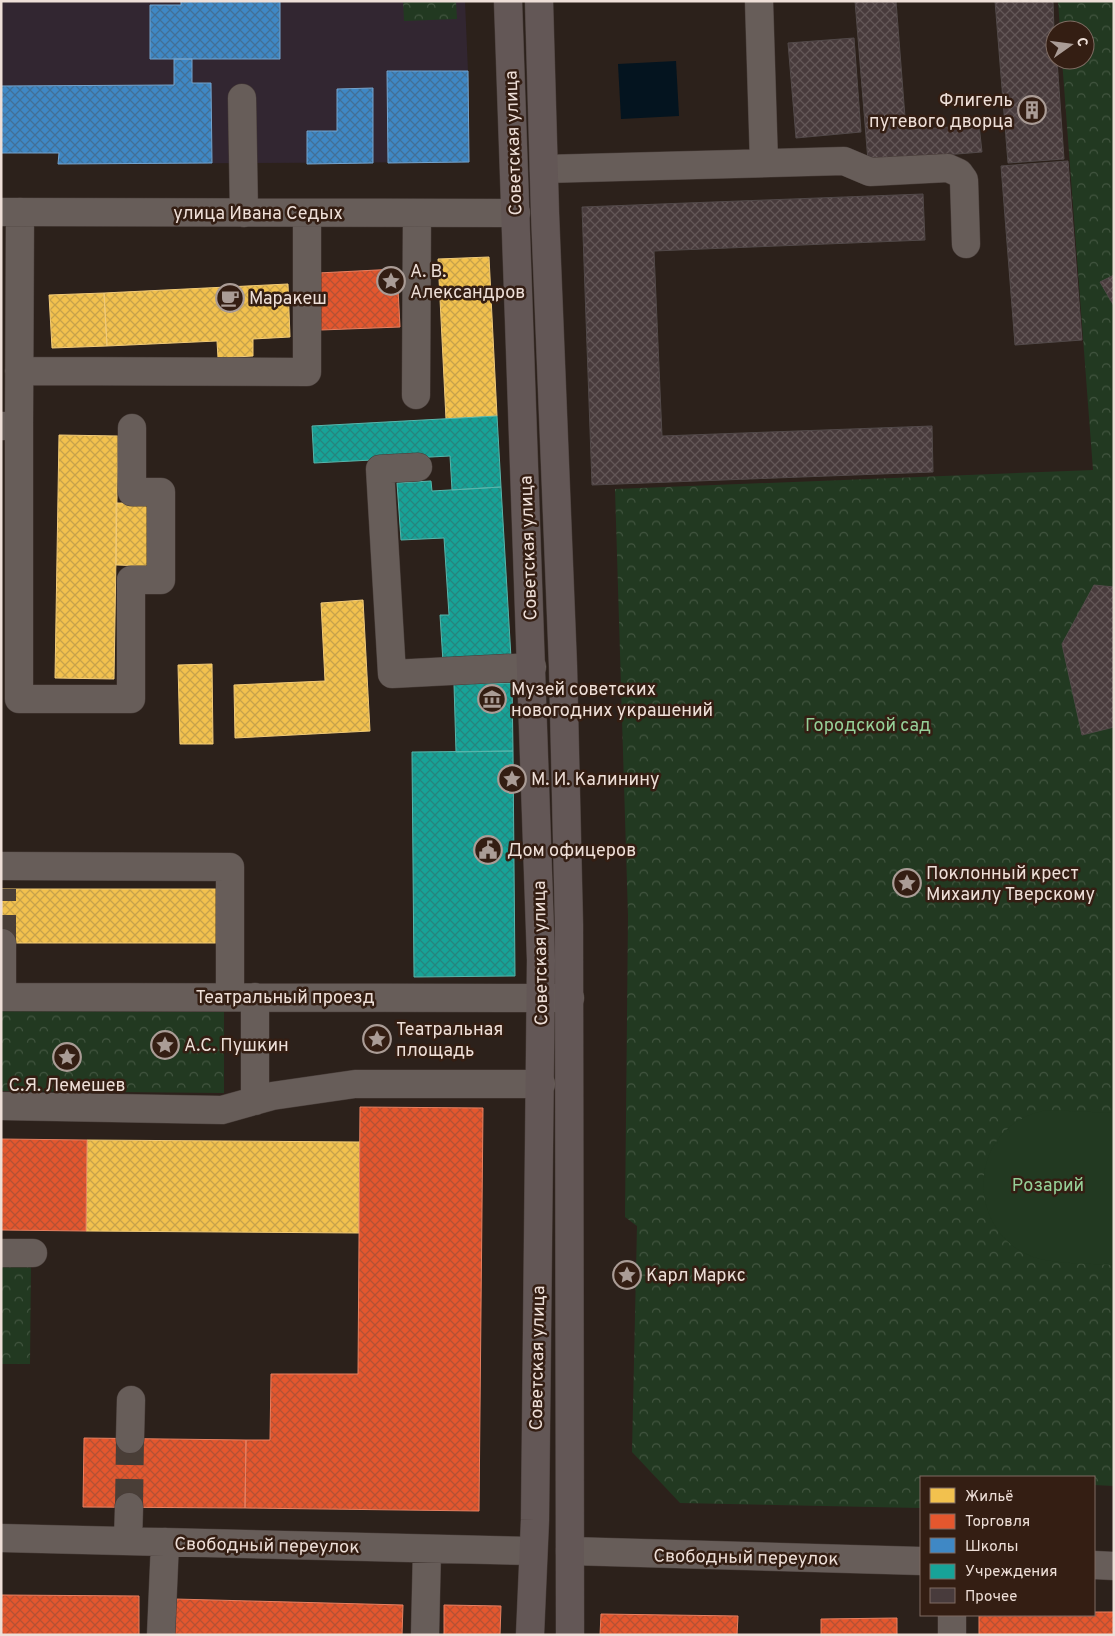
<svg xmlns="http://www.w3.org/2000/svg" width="1115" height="1636" font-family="Overpass,sans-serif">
	<defs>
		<pattern id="park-crowns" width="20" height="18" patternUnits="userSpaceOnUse" patternTransform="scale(1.25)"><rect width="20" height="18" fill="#223921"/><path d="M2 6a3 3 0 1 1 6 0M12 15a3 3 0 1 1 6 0" fill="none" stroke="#425540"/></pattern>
		<pattern id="homes-cross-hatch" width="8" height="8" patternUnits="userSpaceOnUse" patternTransform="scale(1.25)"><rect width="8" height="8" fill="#f2c14e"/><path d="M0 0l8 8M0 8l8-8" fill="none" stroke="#c7a24b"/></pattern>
		<pattern id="shops-cross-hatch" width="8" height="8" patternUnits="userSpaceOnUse" patternTransform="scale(1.25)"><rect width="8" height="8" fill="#e4572e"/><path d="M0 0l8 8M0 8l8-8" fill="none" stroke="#b55134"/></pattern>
		<pattern id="schools-cross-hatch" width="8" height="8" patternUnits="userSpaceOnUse" patternTransform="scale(1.25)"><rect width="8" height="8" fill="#3f88c5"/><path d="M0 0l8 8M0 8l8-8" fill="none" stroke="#427097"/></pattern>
		<pattern id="public-cross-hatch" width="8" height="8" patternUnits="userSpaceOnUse" patternTransform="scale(1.25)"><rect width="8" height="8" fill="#17a398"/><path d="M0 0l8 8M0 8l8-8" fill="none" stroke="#25867e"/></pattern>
		<pattern id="building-cross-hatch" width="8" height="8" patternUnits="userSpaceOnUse" patternTransform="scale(1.25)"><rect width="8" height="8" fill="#483b3c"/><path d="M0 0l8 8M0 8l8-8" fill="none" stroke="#635757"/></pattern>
	</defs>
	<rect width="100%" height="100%" fill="#2c211b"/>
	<!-- education -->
	<path fill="#322631" d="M1,1H465L468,71L469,162L58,164V153H1Z"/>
	<!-- park -->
	<path fill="url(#park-crowns)" d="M403,1H456L457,19L404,21Z
		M1058,1H1114V1486L1094,1485V1477H921V1508L680,1503L632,1452L637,1226L625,1217L628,916L615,489L1093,470L1062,60H1085V30H1060Z
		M1,1010L224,1012V1093L1,1091Z
		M1,1267H31L30,1364H1Z"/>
	<!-- garden -->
	<path fill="#223921" d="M1046,1110L1114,1113V1265C1088,1263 1046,1265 1024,1253C976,1228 969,1158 1012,1125C1022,1117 1034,1113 1046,1110Z"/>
	<!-- water -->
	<path fill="#04141f" d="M676,61L679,116L621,119L618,64Z"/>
	<!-- homes -->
	<path fill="url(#homes-cross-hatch)" stroke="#f1ca77" d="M489,257L497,416L446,419L438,259Z
		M288,284L290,337L253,339V356L218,358L217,341L107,346L104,293Z
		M104,293L107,346L52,348L49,295Z
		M59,435L118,436L114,679L55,678Z
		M116,503H149L148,566L116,565Z
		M363,600L370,731L235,738L234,685L325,681L321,603Z
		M212,664L213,744H180L178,665Z
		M2,889H229V943H2Z
		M87,1140L360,1142L359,1233L86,1231Z"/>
	<!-- shops -->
	<path fill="url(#shops-cross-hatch)" stroke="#e78061" d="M397,269L400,327L321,330L318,273Z
		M360,1107L483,1108L479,1511L245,1508L246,1440H270L271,1374H358Z
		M1,1139L87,1140L86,1231L1,1230Z
		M84,1438L246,1440L245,1508L83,1507Z
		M1,1595L139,1596V1635H1Z
		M175,1599L403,1605L402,1635H174Z
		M444,1605L501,1606L500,1635H444Z
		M1094,1612H1114V1635H979V1615H1094Z
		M601,1614L738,1616L737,1635H600Z
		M897,1618V1635H821V1619Z"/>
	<!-- schools -->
	<path fill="url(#schools-cross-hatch)" stroke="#74a2cb" d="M181,1H280V59H150V5H181Z
		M174,59H192V83H211L212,163L58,164L59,153H1V86L174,85Z
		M387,71H468L469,162L388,163Z
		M373,88V163L307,164V131H337V89Z"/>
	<!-- public -->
	<path fill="url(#public-cross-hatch)" stroke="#58b5ab" d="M497,416L501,487L452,490L450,456L314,463L312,426Z
		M431,481L432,491L501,487L511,658L443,662L440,615H449L444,538L401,540L397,483Z
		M512,683L513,751L456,752L454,684Z
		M513,751L515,976L414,977L412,752Z"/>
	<!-- building -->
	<path fill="url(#building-cross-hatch)" stroke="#524949" d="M855,1H896L906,130L979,125L982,152L868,161Z
		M995,1H1053L1055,60H1057L1064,159L1008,163Z
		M854,38L861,132L796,138L788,43Z
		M1068,161L1082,340L1015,345L1001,166Z
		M923,194L925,240L654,251L662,436L932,426L933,472L592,485L582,207Z
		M1114,275V306L1100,282Z
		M1094,585L1114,587V727L1082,735L1062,644Z"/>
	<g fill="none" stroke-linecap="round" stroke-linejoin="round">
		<!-- minor-tunnel -->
		<path stroke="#493e37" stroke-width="28" stroke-dasharray="28 14" stroke-linecap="butt" d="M2,943V889
			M129,1507L130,1439"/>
		<defs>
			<path id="minor" d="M759,1L764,163
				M242,98L244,213
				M544,169L844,161L870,172L948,168L959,173L964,180L966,244
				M1,212L516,213
				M19,371L307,372V213
				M416,395L417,213
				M1,426H19V699H131V580H161V492H132V428
				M19,426L20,212
				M418,467L380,469L392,674L532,667
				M1,866L230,867V997
				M1,997L570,998
				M2,997V943
				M255,997V1101
				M1,1106L222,1110L272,1096L355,1084H541
				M1,1253H33
				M130,1439L131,1400
				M1,1538L533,1551
				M128,1541L129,1507
				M570,1551L921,1561
				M1094,1565L1114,1566
				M161,1635L165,1542
				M425,1635L427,1549
				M952,1635V1615"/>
			<path id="major" d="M508,1L541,960L535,1520L530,1635
				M539,1L545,213L563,666L569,925L570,1635"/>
		</defs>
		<!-- minor casing -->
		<use href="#minor" stroke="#483d39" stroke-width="29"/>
		<!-- major casing -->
		<use href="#major" stroke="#483d39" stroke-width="29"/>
		<!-- minor -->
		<use href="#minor" stroke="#675d59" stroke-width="28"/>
		<!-- major -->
		<use href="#major" stroke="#635756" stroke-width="28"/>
	</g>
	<!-- icons -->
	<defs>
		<symbol id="building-ring" viewBox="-11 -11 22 22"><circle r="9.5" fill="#341e13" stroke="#aa9c96" stroke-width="1.5"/><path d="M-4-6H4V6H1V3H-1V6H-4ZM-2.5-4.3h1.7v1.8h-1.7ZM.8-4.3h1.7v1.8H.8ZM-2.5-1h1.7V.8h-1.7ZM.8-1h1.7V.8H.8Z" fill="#aa9c96"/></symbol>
		<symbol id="sight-ring" viewBox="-11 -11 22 22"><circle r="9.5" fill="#341e13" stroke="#aa9c96" stroke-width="1.5"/><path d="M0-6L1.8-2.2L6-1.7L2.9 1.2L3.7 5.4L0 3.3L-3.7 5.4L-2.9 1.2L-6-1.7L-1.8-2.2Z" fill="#aa9c96"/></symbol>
		<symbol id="cafe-ring" viewBox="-11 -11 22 22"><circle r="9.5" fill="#341e13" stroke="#aa9c96" stroke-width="1.5"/><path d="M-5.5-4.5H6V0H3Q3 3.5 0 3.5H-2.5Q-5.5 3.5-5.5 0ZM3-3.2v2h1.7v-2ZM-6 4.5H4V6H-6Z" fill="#aa9c96"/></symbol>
		<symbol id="museum-ring" viewBox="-11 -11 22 22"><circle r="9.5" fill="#341e13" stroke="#aa9c96" stroke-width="1.5"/><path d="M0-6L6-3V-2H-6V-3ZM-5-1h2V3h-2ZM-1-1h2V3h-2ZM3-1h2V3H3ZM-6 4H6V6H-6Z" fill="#aa9c96"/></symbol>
		<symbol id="civic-ring" viewBox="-11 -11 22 22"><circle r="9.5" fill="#341e13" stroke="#aa9c96" stroke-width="1.5"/><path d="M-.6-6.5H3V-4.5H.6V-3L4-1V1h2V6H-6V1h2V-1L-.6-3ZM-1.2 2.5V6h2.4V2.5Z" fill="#aa9c96"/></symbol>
	</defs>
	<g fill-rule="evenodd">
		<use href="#building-ring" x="1016" y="94" width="32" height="32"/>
		<use href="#sight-ring" x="375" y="265" width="32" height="32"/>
		<use href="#cafe-ring" x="214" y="282" width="32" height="32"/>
		<use href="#museum-ring" x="476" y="683" width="32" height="32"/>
		<use href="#sight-ring" x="496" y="763" width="32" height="32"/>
		<use href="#civic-ring" x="472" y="834" width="32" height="32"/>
		<use href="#sight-ring" x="891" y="867" width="32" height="32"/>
		<use href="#sight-ring" x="361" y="1023" width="32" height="32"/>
		<use href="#sight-ring" x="149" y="1029" width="32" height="32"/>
		<use href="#sight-ring" x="51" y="1041" width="32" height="32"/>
		<use href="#sight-ring" x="611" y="1259" width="32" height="32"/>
	</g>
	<g text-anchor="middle" stroke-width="5" stroke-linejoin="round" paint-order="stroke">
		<!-- poi labels -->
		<g font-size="18" fill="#eedfd8" stroke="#341e13" text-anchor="start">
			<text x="1013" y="106" text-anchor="end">Флигель<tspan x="1013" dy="21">путевого дворца</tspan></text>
			<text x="410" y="277">А. В.<tspan x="410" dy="21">Александров</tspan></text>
			<text x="249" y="304">Маракеш</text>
			<text x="511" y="695">Музей советских<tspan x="511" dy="21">новогодних украшений</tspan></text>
			<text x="531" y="785">М. И. Калинину</text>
			<text x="507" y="856">Дом офицеров</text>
			<text x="926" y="879">Поклонный крест<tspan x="926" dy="21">Михаилу Тверскому</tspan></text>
			<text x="396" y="1035">Театральная<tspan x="396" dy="21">площадь</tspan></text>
			<text x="184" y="1051">А.С. Пушкин</text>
			<text x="67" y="1091" text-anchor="middle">С.Я. Лемешев</text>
			<text x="646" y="1281">Карл Маркс</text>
		</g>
		<!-- street labels -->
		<g font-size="18" fill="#eedfd8" stroke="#341e13">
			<text transform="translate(513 143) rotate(-92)" y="6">Советская улица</text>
			<text x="258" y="219">улица Ивана Седых</text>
			<text transform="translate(528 548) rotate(-92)" y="6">Советская улица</text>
			<text transform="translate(540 953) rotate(-91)" y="6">Советская улица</text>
			<text x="285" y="1003">Театральный проезд</text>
			<text transform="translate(537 1358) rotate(-89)" y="6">Советская улица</text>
			<text transform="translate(267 1545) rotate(1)" y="6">Свободный переулок</text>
			<text transform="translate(746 1557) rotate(1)" y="6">Свободный переулок</text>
		</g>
		<!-- park labels -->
		<g font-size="18" fill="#96d098" stroke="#341e13">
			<text x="868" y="731">Городской сад</text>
			<text x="1048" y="1191">Розарий</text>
		</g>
	</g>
	<!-- border -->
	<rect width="1115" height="1636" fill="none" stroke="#eedfd8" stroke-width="5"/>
	<!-- legend -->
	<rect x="920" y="1476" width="175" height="140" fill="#341e13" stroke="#7e6b62"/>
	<rect x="930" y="1488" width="25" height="15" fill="#f2c14e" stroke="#7e6b62"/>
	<text x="965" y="1501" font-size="15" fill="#eedfd8">Жильё</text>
	<rect x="930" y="1514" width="25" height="15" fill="#e4572e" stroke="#7e6b62"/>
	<text x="965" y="1526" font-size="15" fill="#eedfd8">Торговля</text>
	<rect x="930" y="1538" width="25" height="15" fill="#3f88c5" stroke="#7e6b62"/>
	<text x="965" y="1551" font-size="15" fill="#eedfd8">Школы</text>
	<rect x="930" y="1564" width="25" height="15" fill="#17a398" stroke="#7e6b62"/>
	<text x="965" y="1576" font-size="15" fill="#eedfd8">Учреждения</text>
	<rect x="930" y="1588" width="25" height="15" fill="#483b3c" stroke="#7e6b62"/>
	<text x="965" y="1601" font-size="15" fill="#eedfd8">Прочее</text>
	<!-- north arrow -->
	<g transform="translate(1070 45) rotate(76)"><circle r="24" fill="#341e13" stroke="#7e6b62"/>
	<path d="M0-4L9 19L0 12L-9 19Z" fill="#aa9c96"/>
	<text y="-8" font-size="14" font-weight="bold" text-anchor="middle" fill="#eedfd8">С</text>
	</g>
</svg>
